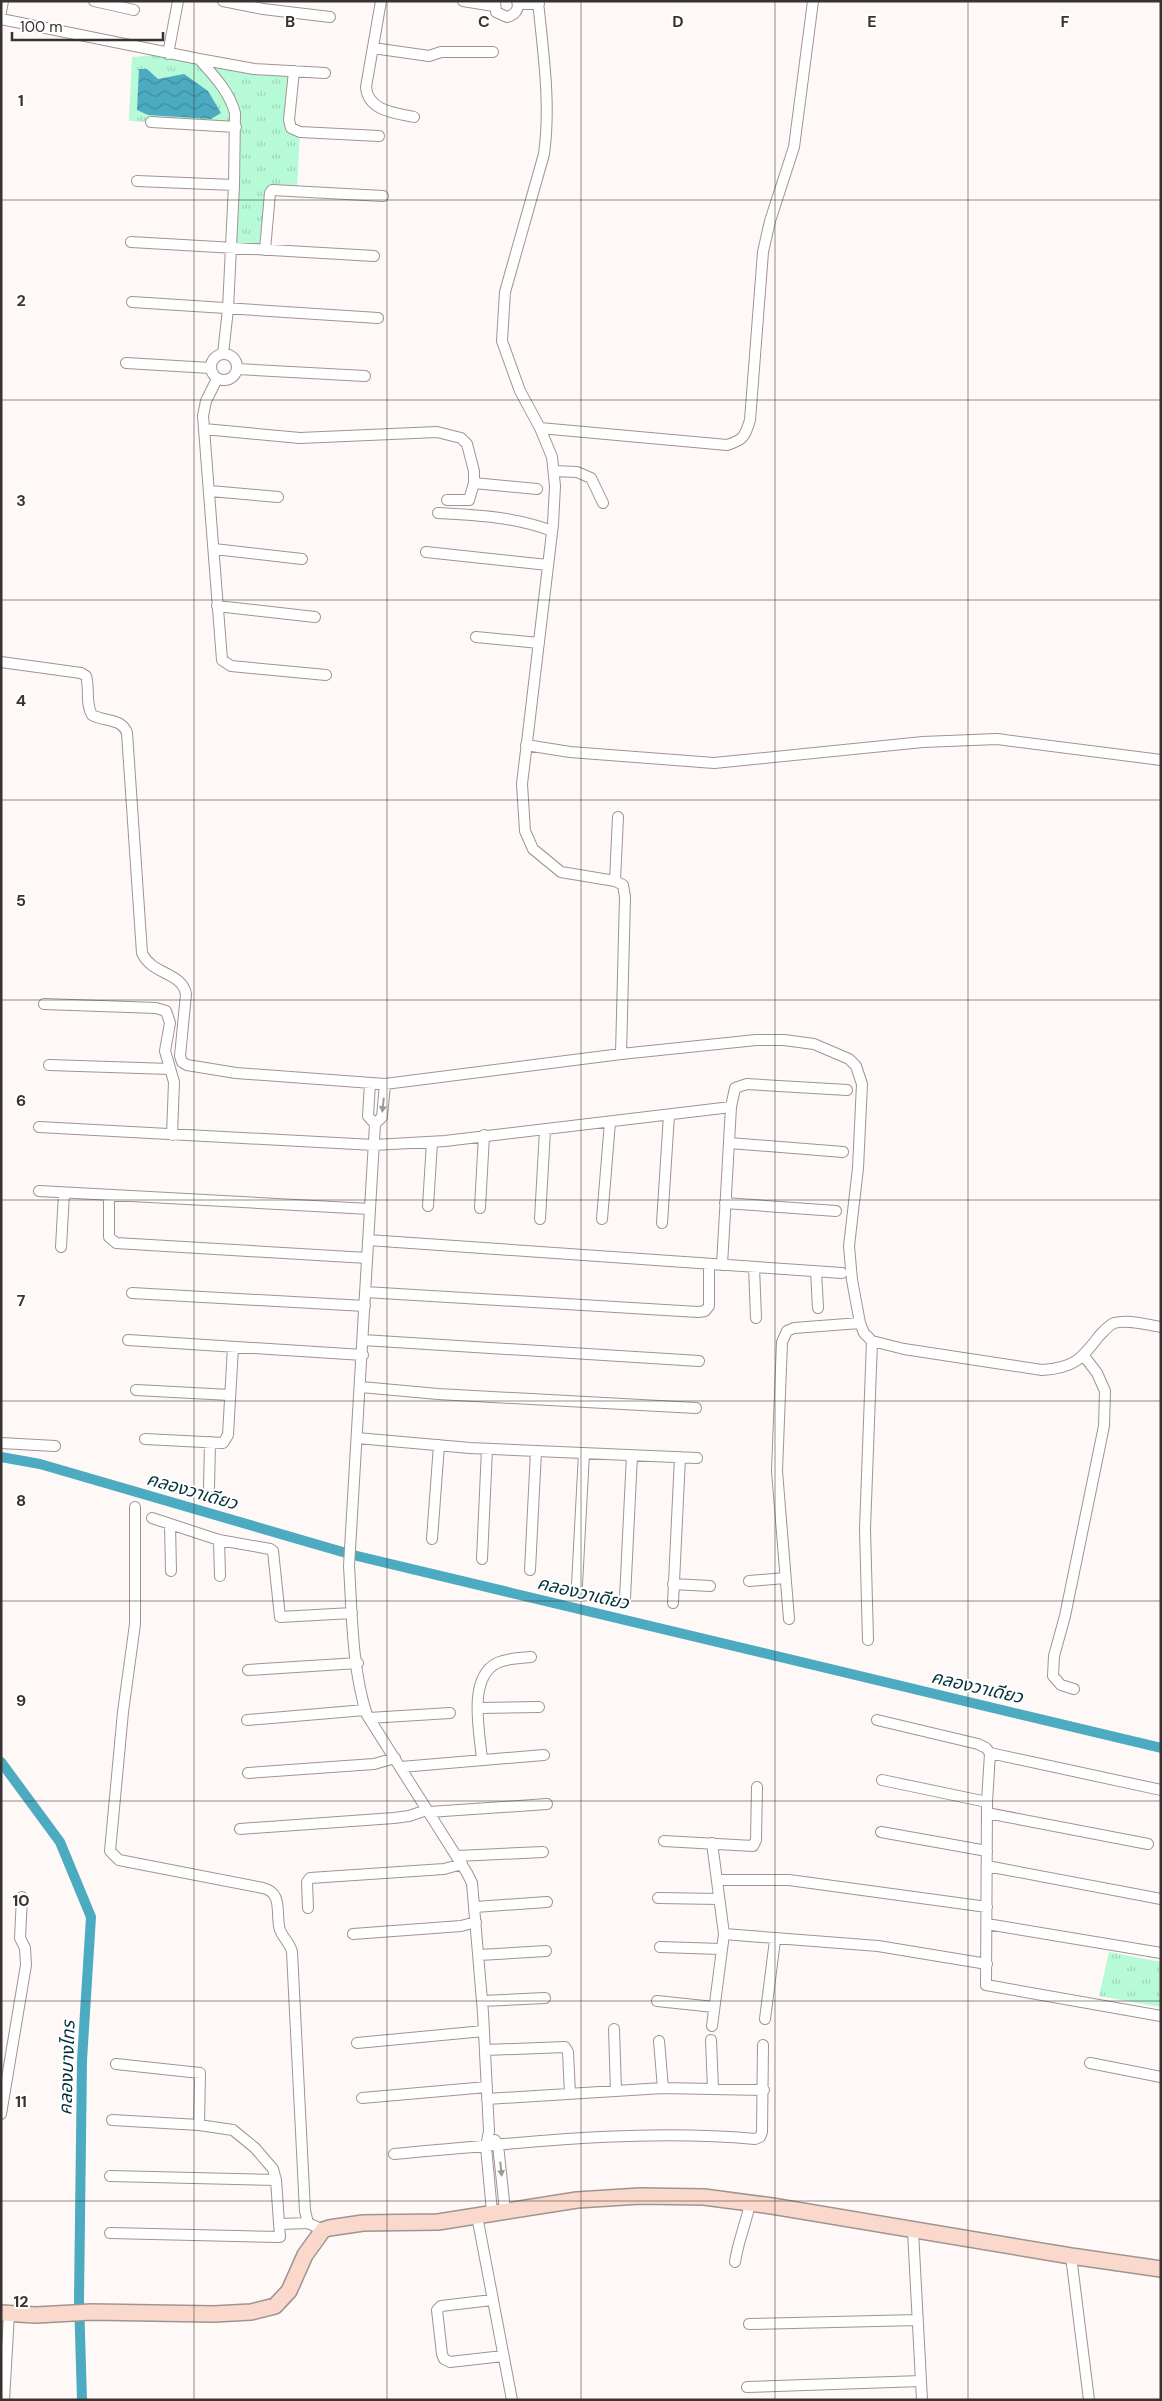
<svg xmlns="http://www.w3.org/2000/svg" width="1162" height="2401" font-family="'DM Sans','Noto Sans Thai',sans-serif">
	<defs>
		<pattern id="grass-tufts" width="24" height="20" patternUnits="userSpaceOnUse" patternTransform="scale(1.25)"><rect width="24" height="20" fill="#b6fad8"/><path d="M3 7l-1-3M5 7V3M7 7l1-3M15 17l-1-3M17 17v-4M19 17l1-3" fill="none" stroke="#9dd7ba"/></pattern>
		<pattern id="water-waves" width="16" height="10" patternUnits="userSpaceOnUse" patternTransform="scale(1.25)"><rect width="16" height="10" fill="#4cabc1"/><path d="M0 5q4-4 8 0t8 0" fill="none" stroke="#408c9d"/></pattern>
	</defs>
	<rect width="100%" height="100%" fill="#fef9f7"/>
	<!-- grass -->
	<path fill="url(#grass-tufts)" d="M168,54L294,71L290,131L300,132L297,191L271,190L270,251L230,247L236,127L129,121L132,57Z
		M1109,1952L1161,1962V2007L1099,1996Z"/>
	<!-- water -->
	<path fill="url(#water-waves)" d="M139,69H147L158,79L184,74L208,91L221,113L211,119L148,115L137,110Z"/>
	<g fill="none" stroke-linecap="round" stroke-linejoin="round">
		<!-- canal -->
		<path stroke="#4cabc1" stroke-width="10" d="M1,1457L40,1464L353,1555L1161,1748
			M1,1762L60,1842L91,1917L82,2060L79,2300L82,2400"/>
		<defs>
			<path id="street" d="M94,1L134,10
				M223,1L263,9L330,17
				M381,1L366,87C368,111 395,113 414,117
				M463,1L494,6
				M495,1L496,12L507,17C514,15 520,10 517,1
				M538,1C543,52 551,103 544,154L505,292L502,341L520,391L540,428L552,457L555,486L553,524L522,784L525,831L533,849L561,872L615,881L623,885L625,897L621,1054
				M518,4H539
				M1,12L3,1
				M1,19L199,59L254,69L325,73
				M373,48L429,56L441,52H493
				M168,54L178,1
				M199,59C214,76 229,91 235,113L234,185L228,309L223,354
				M294,71L289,120L291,128L300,132L379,136
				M151,122L236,127
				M137,181L234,185
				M131,242L374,256
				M265,250L270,193L272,190L383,196
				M132,302L378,318
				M211 367a13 13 0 1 1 26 0a13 13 0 1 1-26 0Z
				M126,363L210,368
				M237,369L365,376
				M217,379L206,401L203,416L222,660L231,666L326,675
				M540,428L727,445C743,440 745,437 750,420L763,252L770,221L794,147L813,1
				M204,429L300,438L437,432L461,438L467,444L474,471V483L537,489
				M554,471L577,472L591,478L603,503
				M210,491L278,497
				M447,500H469L474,483
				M438,513C477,515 516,517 552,531
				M214,549L302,559
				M426,552L548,565
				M217,606L315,617
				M476,637L539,643
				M1,662L81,673L86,676C90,689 85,703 92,715C105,722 122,718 127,733L142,953C152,975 182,972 186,994L180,1056L182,1062L187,1065L236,1073L385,1084L621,1054L756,1040H784L814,1044L849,1059L856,1066L862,1084L858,1168L849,1246L852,1280L860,1323L864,1333L872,1341L904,1349L1042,1370C1073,1368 1081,1360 1099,1336C1103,1332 1109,1325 1114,1323C1128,1319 1147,1325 1161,1327
				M526,745L570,752L714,763L923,742L997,739L1161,760
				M615,881L618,817
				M44,1004L156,1008L166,1011L170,1023L165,1051L174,1082L172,1135
				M49,1065L170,1069
				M370,1083L368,1116L375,1124
				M385,1084L382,1117L375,1124L349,1566C352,1613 352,1670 367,1715L467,1873L472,1883L483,2013L489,2131L486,2147L492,2212
				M39,1127L374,1145L445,1141L731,1107
				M729,1143L843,1152
				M39,1191L370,1209
				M109,1195V1237L116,1243L367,1258
				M725,1203L836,1211
				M428,1206L432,1142
				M480,1208L484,1135
				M540,1219L545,1130
				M602,1219L610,1122
				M662,1223L669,1115
				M368,1240L842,1273
				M61,1247L64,1193
				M722,1265L731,1107L735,1088L747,1084L847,1090
				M754,1267L756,1318
				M816,1271L818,1308
				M365,1292L698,1312L705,1311L709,1306V1264
				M132,1293L365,1306
				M128,1340L363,1355
				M363,1340L699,1361
				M361,1387L438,1394L696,1408
				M136,1390L230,1395
				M357,1438L470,1448L697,1458
				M145,1439L223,1443L228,1435L233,1347
				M1,1443L55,1446
				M209,1487L210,1442
				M135,1507V1624L123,1712L110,1851L119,1860L263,1888C284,1893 275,1915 280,1930C283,1938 290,1943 292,1952L305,2211L308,2223L323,2230
				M152,1518L219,1540L270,1549L273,1551L280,1617L352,1613
				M170,1524L171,1571
				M432,1539L439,1445
				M219,1540L220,1576
				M482,1559L487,1449
				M530,1570L536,1451
				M749,1581L785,1578
				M673,1584L710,1586
				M577,1585L584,1453
				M625,1598L632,1455
				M673,1603L680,1457
				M789,1619L777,1471L782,1342L787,1331L794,1328L860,1323
				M868,1640L865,1529L872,1341
				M248,1670L358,1663
				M1074,1689L1061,1685L1053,1676L1054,1656L1065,1616L1104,1426L1105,1391L1097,1373L1084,1356
				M479,1708L539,1707
				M369,1718L450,1713
				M247,1720L365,1710
				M877,1720L978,1744L986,1748L990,1753L1161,1790
				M990,1753L987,1802L986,1985L1161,2016
				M482,1760C480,1733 467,1678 497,1663C507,1658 520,1658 531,1657
				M401,1767L544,1755
				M248,1773L374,1764L395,1758
				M882,1780L987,1802
				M429,1812L547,1804
				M987,1813L1148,1844
				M240,1829L394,1818L409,1816L427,1810
				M881,1832L987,1851
				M664,1841L753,1846L756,1840L757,1787
				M457,1856L543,1852
				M987,1866L1161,1899
				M717,1880H789L987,1907
				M658,1898L719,1899
				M475,1907L547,1902
				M308,1908L307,1882L310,1878L444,1869L462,1864
				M987,1924L1161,1953
				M353,1934L461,1926L476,1922
				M724,1934L878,1946L987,1964
				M660,1947L721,1949
				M479,1955L546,1951
				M482,2001L545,1998
				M657,2001L714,2007
				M765,2019L775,1940
				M712,2026L724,1934L712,1843
				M614,2029L616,2091
				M711,2040L713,2089
				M659,2041L663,2088
				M357,2043L484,2031
				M485,2050L565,2047L568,2052L570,2094
				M1090,2063L1161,2077
				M116,2064L200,2073L199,2125
				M362,2098L487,2087
				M487,2099L663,2088L764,2090
				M1,2114L26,1965L25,1948L20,1938L22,1897
				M495,2140L498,2145L505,2210
				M394,2154C513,2144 635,2128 755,2139L760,2137L762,2132L763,2045
				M110,2176L276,2180
				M477,2216L512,2400
				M280,2224L308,2223
				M913,2231L922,2400
				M110,2233L280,2237L276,2180L273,2169L255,2148L233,2130L199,2125L112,2120
				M1071,2256L1089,2400
				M735,2262C738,2241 746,2224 750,2203
				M492,2300L441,2306L437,2310L442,2354L444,2359L450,2362L503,2356
				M749,2324L918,2320
				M747,2387L921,2381
				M4,2400L9,2314"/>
			<path id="secondary" d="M1,2313L36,2315L92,2312L214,2314L251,2312L275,2306L289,2291L305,2255L323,2230L329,2228L363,2223L438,2222L577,2200L640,2196L704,2197L772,2206L1071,2256L1161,2269"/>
		</defs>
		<!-- street casing -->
		<use href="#street" stroke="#9e9592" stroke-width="12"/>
		<!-- secondary casing -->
		<use href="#secondary" stroke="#9e9592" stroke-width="18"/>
		<!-- street -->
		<use href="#street" stroke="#fff" stroke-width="10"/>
		<!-- secondary -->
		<use href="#secondary" stroke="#fbd8cc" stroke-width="15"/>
	</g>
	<!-- one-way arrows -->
	<defs><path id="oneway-solid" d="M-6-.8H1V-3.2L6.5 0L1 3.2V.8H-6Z" transform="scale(1.25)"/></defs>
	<g fill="#9b9998">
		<use href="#oneway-solid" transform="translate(383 1105) rotate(96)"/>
		<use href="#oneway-solid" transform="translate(501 2169) rotate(84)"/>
	</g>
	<!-- grid -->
	<path fill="none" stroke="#373332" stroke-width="1" stroke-opacity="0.55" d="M194,1V2400M387,1V2400M581,1V2400M775,1V2400M968,1V2400M1,200H1161M1,400H1161M1,600H1161M1,800H1161M1,1000H1161M1,1200H1161M1,1401H1161M1,1601H1161M1,1801H1161M1,2001H1161M1,2201H1161"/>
	<g text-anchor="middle" stroke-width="4" stroke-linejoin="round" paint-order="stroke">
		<!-- water labels -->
		<g font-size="18" font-style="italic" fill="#03323b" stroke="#fff">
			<text transform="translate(192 1491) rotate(16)" y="6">คลองวาเดียว</text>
			<text transform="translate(583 1593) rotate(13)" y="6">คลองวาเดียว</text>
			<text transform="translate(977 1687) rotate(13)" y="6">คลองวาเดียว</text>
			<text transform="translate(67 2068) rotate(-88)" y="6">คลองบางไทร</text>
		</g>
	</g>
	<g font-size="16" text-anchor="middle" font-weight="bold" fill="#373332" stroke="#fff" stroke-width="4" stroke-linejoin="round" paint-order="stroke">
		<text x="290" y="27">B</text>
		<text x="484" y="27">C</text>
		<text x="678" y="27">D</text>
		<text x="872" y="27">E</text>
		<text x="1065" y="27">F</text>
		<text x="21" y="106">1</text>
		<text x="21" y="306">2</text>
		<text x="21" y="506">3</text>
		<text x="21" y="706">4</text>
		<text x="21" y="906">5</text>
		<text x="21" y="1106">6</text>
		<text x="21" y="1306">7</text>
		<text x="21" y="1506">8</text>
		<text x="21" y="1706">9</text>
		<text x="21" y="1906">10</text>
		<text x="21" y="2107">11</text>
		<text x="21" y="2307">12</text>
	</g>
	<!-- border -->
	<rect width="1162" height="2401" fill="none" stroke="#373332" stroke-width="5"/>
	<!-- scale -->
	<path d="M12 32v8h151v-8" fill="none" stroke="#373332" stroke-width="2.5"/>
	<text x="20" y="32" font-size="15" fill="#373332" stroke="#ffffff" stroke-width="4" paint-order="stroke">100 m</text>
</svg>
